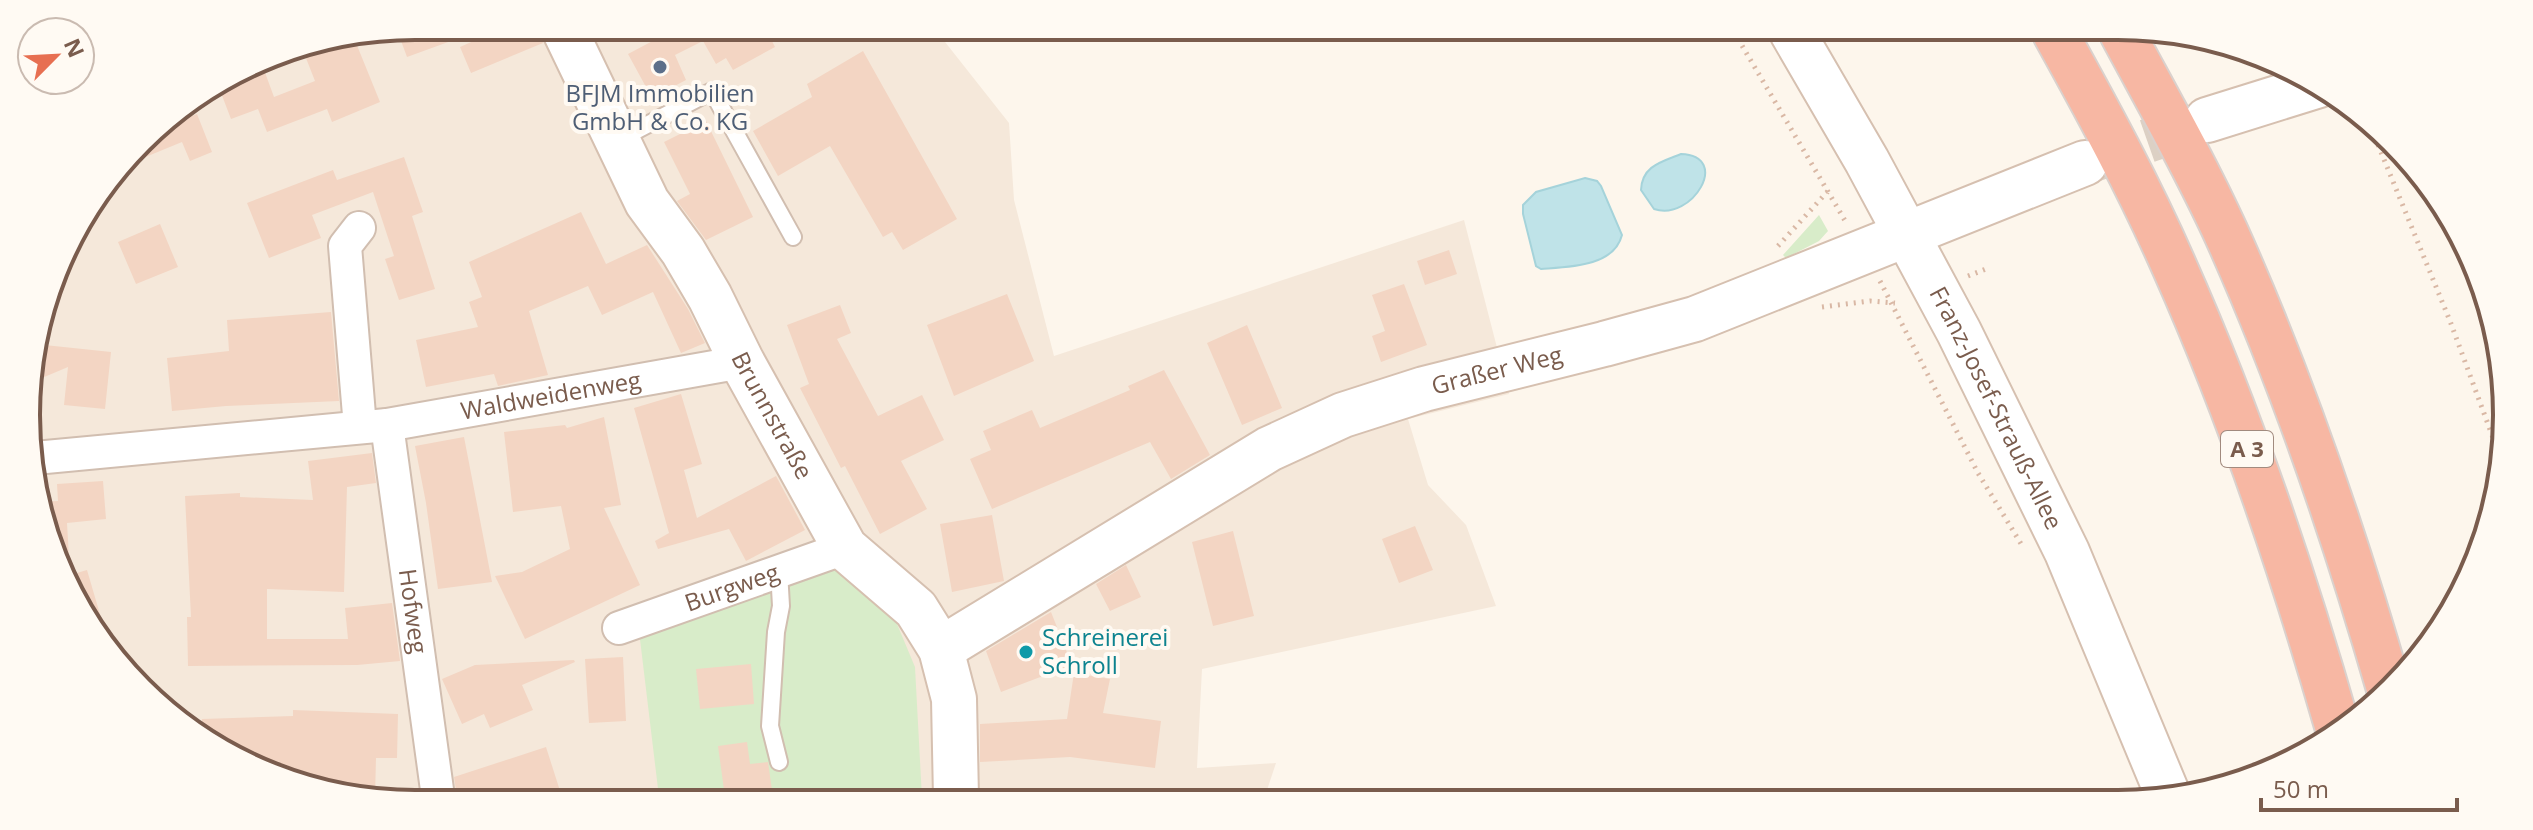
<svg xmlns="http://www.w3.org/2000/svg" width="2533" height="830" font-family="'Open Sans',sans-serif">
	<rect width="100%" height="100%" fill="#fdf6ec"/>
	<!-- residential -->
	<path fill="#f5e8da" d="M415,26L934,28L1009,123L1014,200L1054,356L1464,220L1509,394L1408,419L1428,485L1466,525L1496,606L1202,669L1197,768L1276,763L1264,799L339,796L199,738L92,631L39,515L29,365L66,243L158,123L267,55Z"/>
	<!-- green -->
	<path fill="#d8ecc9" d="M1819,215L1828,231L1819,241L1786,258L1783,255Z
		M839,561L897,624L915,667L922,798L659,797L639,631Z"/>
	<!-- water -->
	<path fill="#bfe3e8" stroke="#a5d3da" stroke-width="2" d="M1681,154C1732,156 1692,222 1654,209L1641,190C1642,166 1661,162 1681,154Z
		M1585,178L1597,181L1601,186L1622,235C1614,267 1568,267 1541,269L1536,266L1523,214V205L1536,192Z"/>
	<!-- building -->
	<path fill="#f3d5c3" d="M415,26H484V29L407,57L397,30Z
		M507,26L538,27L543,43L471,73L460,47Z
		M679,27H765L775,47L733,70L726,58L716,64L703,41L675,55L686,80L652,98L628,54Z
		M354,38L380,102L332,122L327,109L267,132L258,109L231,119L218,85L260,59L274,97L315,81L302,48Z
		M863,51L957,219L903,250L892,232L883,237L830,146L778,176L753,131L812,97L807,84Z
		M197,114L212,152L190,161L182,142L126,165L158,123L166,118L169,125Z
		M706,121L753,217L706,240L677,201L690,194L664,142Z
		M404,157L423,212L412,216L435,289L399,300L385,259L394,256L373,192L312,215L321,238L269,258L247,203L333,170L337,180Z
		M581,212L606,264L647,245L688,309L705,343L681,353L653,292L602,315L588,286L529,311L548,375L498,386L494,374L426,387L416,340L478,327L469,302L482,297L469,262Z
		M160,224L178,267L136,284L118,242Z
		M1449,250L1457,274L1425,285L1417,261Z
		M1404,284L1427,345L1381,362L1372,336L1385,331L1372,295Z
		M1007,294L1034,361L954,396L927,325Z
		M840,305L851,333L837,339L878,416L922,395L944,440L901,461L927,509L880,534L845,466L841,468L800,388L809,384L787,325Z
		M331,312L339,401L226,406L172,411L167,358L229,351L227,320Z
		M1247,325L1282,408L1242,425L1207,343Z
		M35,344L111,352L105,409L64,405L68,367L30,383L29,365Z
		M1164,370L1210,455L1171,479L1150,442L992,509L970,459L991,450L983,431L1032,410L1040,428L1130,390L1128,386Z
		M681,394L702,464L684,470L697,518L776,476L805,530L746,561L729,529L658,549L655,541L669,533L634,408Z
		M604,417L621,505L604,508L640,585L525,639L495,576L522,572L570,549L561,506L513,512L504,432L565,425L567,428Z
		M464,437L492,582L438,589L426,503L415,446Z
		M372,453L376,483L347,487L344,592L267,589V639H348L345,608L392,603L400,661L357,665L188,666L187,617H191L185,496L240,493V497L313,500L308,461Z
		M103,481L106,519L67,523L70,575L87,570L104,628L92,632L39,515L38,502L58,501L57,484Z
		M992,515L1004,581L952,592L940,524Z
		M1415,526L1433,570L1399,583L1382,539Z
		M1233,531L1254,616L1213,626L1192,542Z
		M1126,565L1141,597L1110,611L1096,584Z
		M1051,612L1072,665L1001,692L986,651Z
		M623,657L626,721L589,723L585,659Z
		M574,660L575,662L522,685L533,710L490,728L484,714L462,724L442,679L475,665Z
		M751,664L754,704L700,709L696,669Z
		M1074,673L1110,679L1103,713L1161,721L1155,768L1070,757L980,762V724L1067,719Z
		M293,710L398,714L397,758H376L375,797L339,796L202,740V719L293,716Z
		M747,742L750,764L768,762L773,797H725L718,746Z
		M546,747L562,797H457L454,777Z"/>
	<g fill="none" stroke-linecap="round" stroke-linejoin="round">
		<!-- secondary-tunnel -->
		<path stroke="#dcd0c4" stroke-width="44" stroke-dasharray="44 22" stroke-linecap="butt" d="M2085,163L2207,120"/>
		<defs>
			<path id="lane" d="M618,140L712,91L793,237
				M779,762L770,726L776,632L781,606L779,571"/>
			<g id="street">
				<path d="M359,228L345,246L360,427"/>
				<path id="s1" d="M387,425L438,797"/>
				<path id="s2" d="M35,458L387,425L742,362"/>
				<path id="s3" d="M619,628L845,548"/>
			</g>
			<g id="secondary">
				<path id="s4" d="M563,27L647,202L683,251L710,297L742,362L845,548L916,609L941,649L954,699L956,798"/>
				<path id="s5" d="M1792,32L1867,161L1959,332L2067,552L2170,800"/>
				<path d="M2207,120L2319,85"/>
				<path id="s6" d="M941,649L1269,449L1343,415L1424,389L1604,344L1695,319L2085,163"/>
			</g>
			<path id="highway" d="M2055,33C2097,109 2139,186 2174,266C2241,416 2293,572 2338,729
				M2122,33C2158,100 2195,165 2226,233C2293,382 2345,536 2390,692"/>
		</defs>
		<!-- lane casing -->
		<use href="#lane" stroke="#d1beb0" stroke-width="20"/>
		<!-- street casing -->
		<use href="#street" stroke="#d1beb0" stroke-width="36"/>
		<!-- secondary casing -->
		<use href="#secondary" stroke="#d6c0b0" stroke-width="48"/>
		<!-- highway casing -->
		<use href="#highway" stroke="#dad1cd" stroke-width="48"/>
		<!-- path -->
		<path stroke="#d9b8a5" stroke-width="5" stroke-dasharray="2 6" stroke-linecap="butt" d="M1734,32L1847,224
			M2372,130L2450,321L2499,454
			M1778,246L1828,191
			M1968,276L1986,269
			M1880,281L1978,473L2023,547
			M1822,307L1870,301L1895,303"/>
		<!-- lane -->
		<use href="#lane" stroke="#fff" stroke-width="16"/>
		<!-- street -->
		<use href="#street" stroke="#fff" stroke-width="32"/>
		<!-- secondary -->
		<use href="#secondary" stroke="#fff" stroke-width="44"/>
		<!-- highway -->
		<use href="#highway" stroke="#f7b7a3" stroke-width="44"/>
	</g>
	<!-- markers -->
	<circle fill="#5c6f8a" stroke="#fffaf3" stroke-width="3" cx="660" cy="67" r="8"/>
	<circle fill="#0f9aa8" stroke="#fffaf3" stroke-width="3" cx="1026" cy="652" r="8"/>
	<g text-anchor="middle" stroke-width="8" stroke-linejoin="round" paint-order="stroke">
		<!-- shield labels -->
		<rect fill="#fffaf3" stroke="#a28b7f" stroke-width="2" x="2221" y="431" width="52" height="36" rx="6"/>
		<g font-size="22" font-weight="bold" fill="#7a5c4d">
			<text x="2247" y="457">A 3</text>
		</g>
		<!-- service labels -->
		<g font-size="24" fill="#4e5e75" stroke="#fffaf3">
			<text x="660" y="102">BFJM Immobilien<tspan x="660" dy="28">GmbH &amp; Co. KG</tspan></text>
		</g>
		<!-- street labels -->
		<g font-size="24" fill="#7a5c4d" stroke="#fffaf3">
			<text dy="8" stroke="none"><textPath href="#s6" startOffset="626">Graßer Weg</textPath></text>
			<text dy="8" stroke="none"><textPath href="#s2" startOffset="520">Waldweidenweg</textPath></text>
			<text dy="8" stroke="none"><textPath href="#s5" startOffset="428">Franz-Josef-Strauß-Allee</textPath></text>
			<text dy="8" stroke="none"><textPath href="#s4" startOffset="442">Brunnstraße</textPath></text>
			<text dy="8" stroke="none"><textPath href="#s3" startOffset="120">Burgweg</textPath></text>
			<text dy="8" stroke="none"><textPath href="#s1" startOffset="188">Hofweg</textPath></text>
		</g>
		<!-- culture labels -->
		<g font-size="24" fill="#0d838f" stroke="#fffaf3" text-anchor="start">
			<text x="1042" y="646">Schreinerei<tspan x="1042" dy="28">Schroll</tspan></text>
		</g>
	</g>
	<!-- crop -->
	<path d="M0 0H2533V830H0ZM415 40H2118A375 375 0 0 1 2493 415V415A375 375 0 0 1 2118 790H415A375 375 0 0 1 40 415V415A375 375 0 0 1 415 40Z" fill="#fffaf3" fill-rule="evenodd"/>
	<path fill="none" stroke="#7a5c4d" stroke-width="4" d="M415 40H2118A375 375 0 0 1 2493 415V415A375 375 0 0 1 2118 790H415A375 375 0 0 1 40 415V415A375 375 0 0 1 415 40Z"/>
	<!-- north arrow -->
	<g transform="translate(56 56) rotate(66)"><circle r="38" fill="#fffaf3" stroke="#cabbb1" stroke-width="2"/>
	<path d="M0-6L14 30L0 20L-14 30Z" fill="#e76f51"/>
	<text y="-12" font-size="22" font-weight="bold" text-anchor="middle" fill="#7a5c4d">N</text>
	</g>
	<!-- scale -->
	<path d="M2261 798v12h196v-12" fill="none" stroke="#7a5c4d" stroke-width="4"/>
	<text x="2273" y="798" font-size="24" fill="#7a5c4d" stroke="#fffaf3" stroke-width="6" paint-order="stroke">50 m</text>
</svg>
